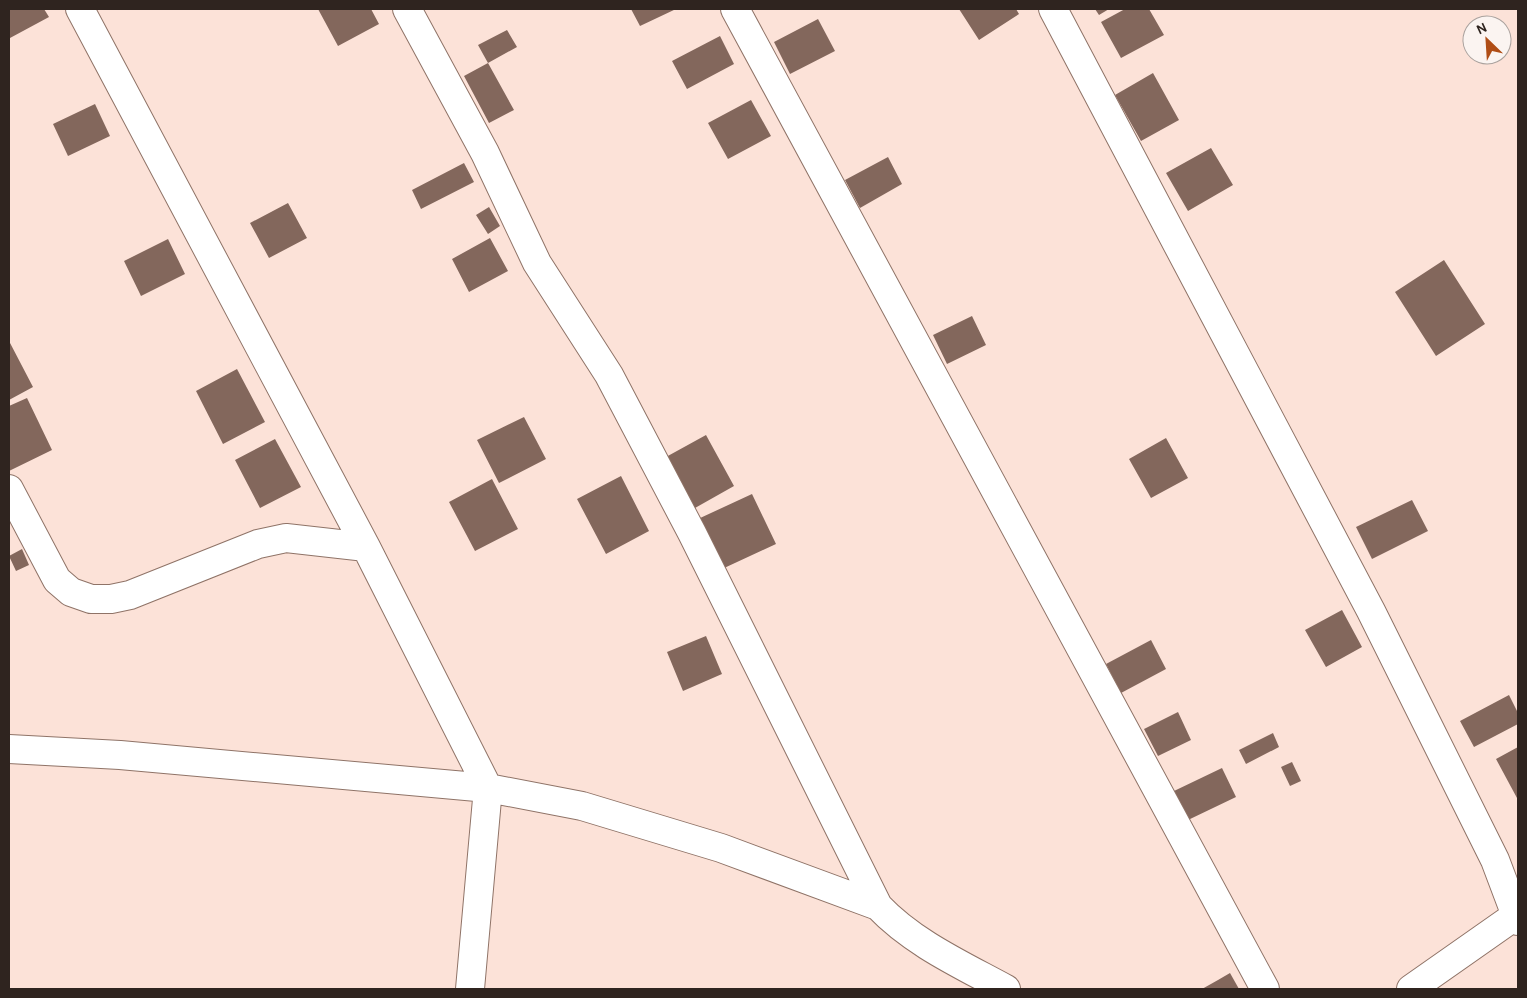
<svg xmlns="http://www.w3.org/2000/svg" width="1527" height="998" font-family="Karla,sans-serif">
	<rect width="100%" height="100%" fill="#fce2d8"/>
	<!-- building -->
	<path fill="#83675c" d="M9,9H44L49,17L10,38Z
		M318,9H371L379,24L338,46Z
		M631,9H676L640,26Z
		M959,9H1016L1019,14L979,40Z
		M1095,9H1109L1099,15Z
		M1125,9H1149L1164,35L1121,58L1101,22Z
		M818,19L835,51L790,74L774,42Z
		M507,30L517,47L488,63L478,45Z
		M720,36L734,64L687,89L672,61Z
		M488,63L514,110L489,123L464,76Z
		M1153,73L1179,120L1141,141L1115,95Z
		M751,100L771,136L728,159L708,123Z
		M95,104L110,136L68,156L53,124Z
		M1211,148L1233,185L1188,211L1166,173Z
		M888,157L902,184L860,208L845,180Z
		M464,163L474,182L421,209L412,190Z
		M288,203L307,238L269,258L250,223Z
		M489,207L500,226L488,234L476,215Z
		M490,238L508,271L469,292L452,259Z
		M168,239L185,274L141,296L124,261Z
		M1444,260L1485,324L1436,356L1395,292Z
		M972,316L986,345L947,364L933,335Z
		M9,341L33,387L9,400Z
		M237,369L265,422L223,444L196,391Z
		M27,398L52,450L9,471V406Z
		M524,417L546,459L499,483L477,440Z
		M706,435L734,486L695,508L666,457Z
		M1166,438L1188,478L1151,498L1129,459Z
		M275,439L301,487L260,508L235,460Z
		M621,476L649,531L606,554L577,499Z
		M492,479L518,529L475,551L449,502Z
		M752,494L776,544L722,569L698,519Z
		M1412,500L1428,531L1372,559L1356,527Z
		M22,549L29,565L16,571L9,556Z
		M1342,610L1362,647L1326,667L1305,630Z
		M706,636L722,674L683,691L667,652Z
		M1151,640L1166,669L1121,693L1106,664Z
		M1509,695L1518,713V724L1474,747L1460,721Z
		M1178,712L1191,740L1158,756L1144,729Z
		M1273,733L1279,747L1246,764L1239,750Z
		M1518,747V797L1517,798L1496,759Z
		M1292,762L1301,781L1290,786L1281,767Z
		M1222,768L1236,797L1188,820L1174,791Z
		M1230,973L1239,989H1202L1218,980Z"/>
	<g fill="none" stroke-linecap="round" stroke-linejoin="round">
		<defs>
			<path id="minor" d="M80,9L366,547
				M407,9L485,153L537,263L609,375L692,533L878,906
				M735,9L1265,989
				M1053,9L1371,611L1495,860L1518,921
				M9,489L57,580L71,592L91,599H111L130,595L258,544L286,538L366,547L488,788L470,989
				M9,749L120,755L488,788L582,806L721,848L878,906C913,943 962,965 1006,989
				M1411,989L1515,916"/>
		</defs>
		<!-- minor casing -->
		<use href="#minor" stroke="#8f7367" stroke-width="30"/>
		<!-- minor -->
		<use href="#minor" stroke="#fff" stroke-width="28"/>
	</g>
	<!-- border -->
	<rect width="1527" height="998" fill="none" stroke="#2f241f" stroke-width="20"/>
	<!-- north arrow -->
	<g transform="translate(1487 40) rotate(335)"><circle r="24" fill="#fbf4f1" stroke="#a9a19d"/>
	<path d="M0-4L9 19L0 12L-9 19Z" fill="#b04d15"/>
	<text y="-8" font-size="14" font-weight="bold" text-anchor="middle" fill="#2f241f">N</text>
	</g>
</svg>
